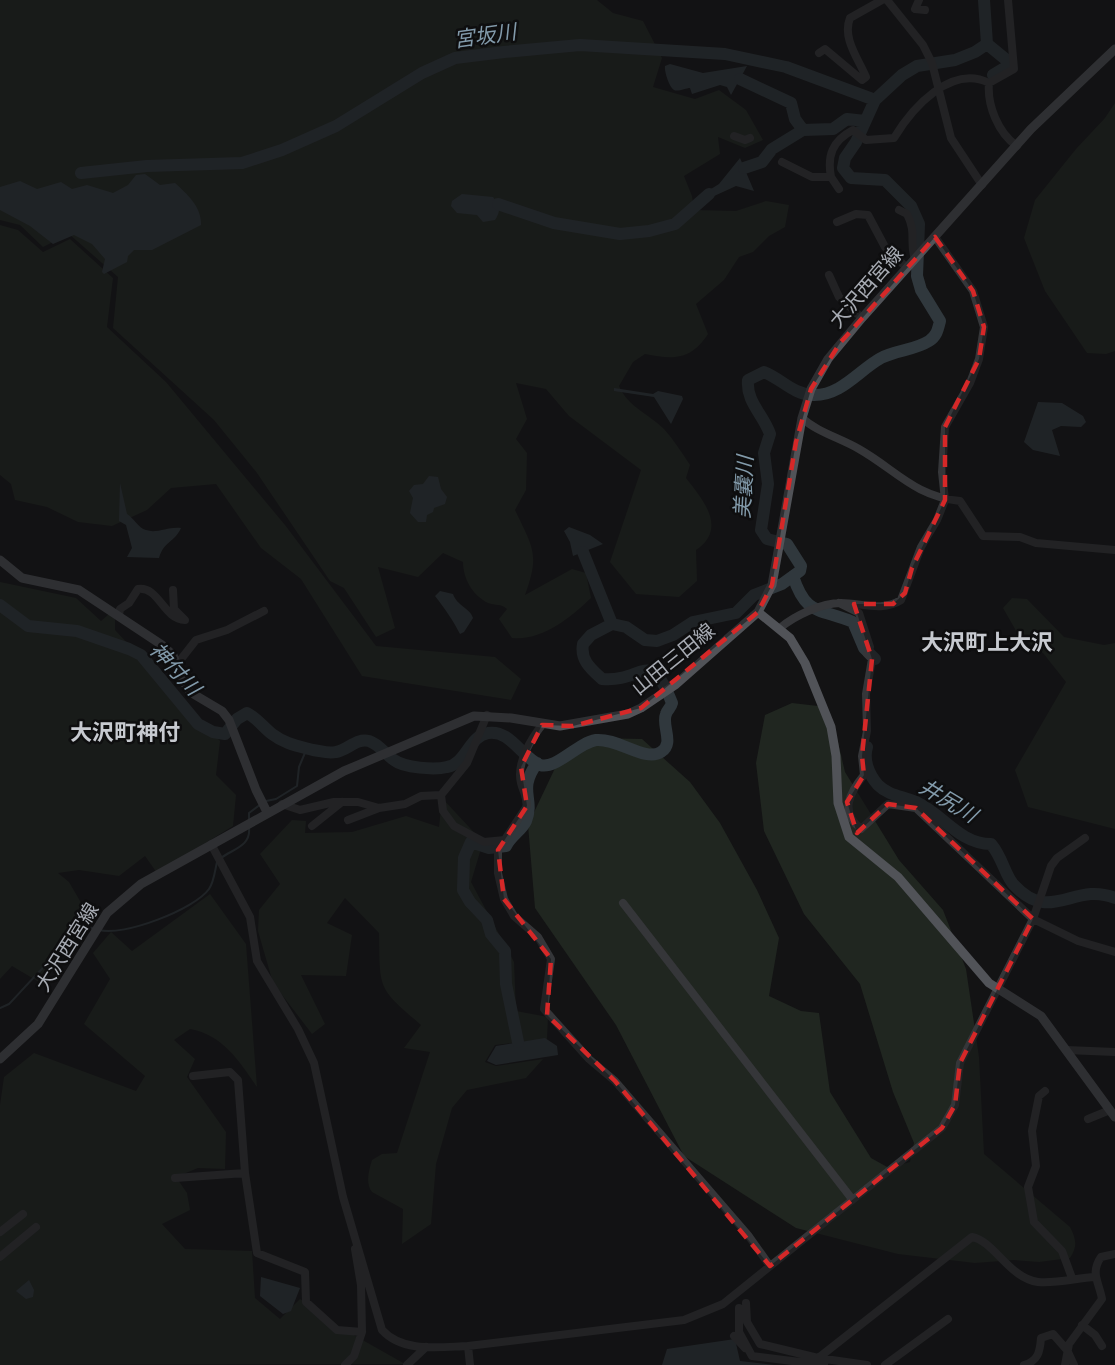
<svg xmlns="http://www.w3.org/2000/svg" width="1115" height="1365" font-family="Rubik,'Noto Sans JP',sans-serif">
	<rect width="100%" height="100%" fill="#131314"/>
	<!-- green -->
	<path fill="#202620" d="M0,0H597L613,13L643,21L662,58L653,87L695,99L719,90L746,110L763,140L745,148L718,137L720,154L684,176L692,196L694,210L736,211L766,201L789,205L785,227L769,236L753,252L739,257L724,280L696,304L708,334C691,360 674,360 645,354L633,362L619,386C628,407 649,414 664,429C674,440 682,453 690,465L686,478C703,500 728,528 696,550L697,581L679,597L636,594L610,562L641,470L569,416L546,389L516,383L527,419L516,439L527,453L526,490L515,510C533,548 540,554 525,595L572,569L586,573L591,598C570,618 542,641 512,638L499,619L507,609C501,603 495,606 488,603C472,595 463,578 463,562L443,553L418,577L378,567L395,628L376,637L344,588L330,581L257,473L214,420L113,328L118,277L69,234L43,247L20,225L0,220Z
		M1115,103V351L1106,354L1087,353L1045,291L1024,238L1035,200L1076,149L1105,118Z
		M0,225L18,230L43,252L70,239L113,278L107,327L166,382L285,525L376,646L495,657L521,679L511,700L362,676L301,579L261,548L216,484L171,488L147,510L112,526L78,522L47,507L15,500L11,484L0,475Z
		M0,582L76,598L101,621L109,614L115,619V630L220,741L216,775L236,795L233,826L157,873L145,856L119,876L79,870L58,873L69,882L87,913C71,937 52,957 39,982L12,966L0,979Z
		M1012,598L1027,599L1064,637L1104,645L1115,643V829L1028,807L1015,770L1066,682L1043,653L1019,636L1003,608Z
		M792,703L818,706L837,738L845,772L899,860L943,910L966,969L979,1057L984,1154L1070,1227C1076,1239 1078,1246 1070,1258L1039,1262L1014,1260L975,1263L898,1254L796,1228L684,1156L616,1025L535,908L528,825L557,764L594,738L642,739L690,782L720,823L757,890L779,938L769,996L801,1011L819,1013L830,1092L871,1158L889,1168L910,1162L914,1143L893,1092L860,984L804,914L764,831L756,763L765,715Z
		M442,798L483,842L471,882L514,962L516,1011L548,1017L547,1039L495,1045L485,1062L496,1066L543,1059L526,1078L467,1090L452,1108L436,1164L431,1224L402,1244L403,1209L372,1192C365,1183 369,1170 372,1160L382,1154L397,1153L430,1052L404,1048L421,1025C377,987 380,990 379,933L345,898L327,923L352,935L346,976L301,975L325,1024L312,1034L273,983L258,931L259,910L280,884L260,854L292,820L306,821L305,833L352,832L406,816L439,827Z
		M210,894L246,944L257,1087C239,1061 223,1035 190,1029L174,1040L195,1059L187,1077L226,1132L225,1169L198,1168L176,1177L187,1193L190,1210L162,1224L185,1249L252,1251L255,1298L280,1319L300,1299L336,1325L405,1364L0,1365V1105L4,1077L34,1053L136,1091L145,1076L84,1024L110,979L93,953L111,932L132,951Z"/>
	<!-- water -->
	<path fill="#30383d" d="M670,64L703,73L747,66L731,95L727,87L720,85L692,94L690,88C686,88 678,92 674,90C669,87 664,71 665,66Z
		M740,158L754,191L736,186L712,197L711,189L719,184Z
		M145,174L160,185L175,183C187,194 202,207 201,225L152,250H134L128,256L127,262L104,274L102,272L105,259L92,244L74,235L53,244L30,226L0,210V187L20,181L37,189L61,182L72,189L87,185L113,193L128,185L136,175Z
		M462,194L493,197C500,205 501,211 495,220L483,222L477,215L457,213L451,206L452,201Z
		M614,388L653,394L658,391L682,396L683,399L671,424L654,397L614,391Z
		M1038,402L1062,403L1083,416L1086,422L1081,427L1061,426L1052,430L1060,456L1033,450L1024,442Z
		M429,476L438,477L441,489L447,497L445,504L434,508L433,512L427,515L426,522H418L410,513L413,498L409,491L414,485L423,484Z
		M120,483L127,514C134,518 138,528 146,530C157,534 169,526 181,528C175,542 164,541 159,558L127,557L132,548L126,525L119,521Z
		M569,527L590,535L603,544L573,556L570,542L564,531Z
		M440,591L453,594C457,606 470,608 473,618L464,632L460,634C453,620 445,609 435,596Z
		M545,1038L557,1046L558,1055L496,1065L487,1061L496,1046Z
		M261,1277L300,1288L291,1311L283,1314L260,1296Z
		M29,1280L34,1290L33,1297L26,1299L16,1291Z
		M735,1339L740,1361L774,1365H662L667,1349Z"/>
	<g fill="none" stroke-linecap="round" stroke-linejoin="round">
		<!-- stream -->
		<path stroke="#30383d" stroke-width="2" d="M266,801L276,799L297,786L299,767L307,748
			M249,819V813L261,804
			M221,858C233,849 251,846 249,828
			M99,930C123,937 195,909 209,889C214,882 215,870 217,862
			M0,1008L9,1004C23,990 77,926 94,928"/>
		<!-- river -->
		<path stroke="#30383d" stroke-width="12" d="M987,44L1009,62L1008,66L993,75
			M740,79L791,103L795,119L803,130
			M744,168L762,162L772,149L803,130L833,129L847,119L865,121
			M81,173L147,166L242,163L282,150L336,126L422,73L455,58L504,52L580,45L725,54L786,67L875,100
			M498,204L554,223L620,234L649,231L675,224L709,194
			M583,552L612,624
			M793,576C806,616 819,608 853,622L864,648L875,659
			M0,605L28,626L77,631L129,649L141,655L198,724L213,732L225,734L237,719L247,713C257,718 263,727 272,734C285,744 298,746 313,750C321,751 328,754 336,752C348,750 356,738 369,741C379,744 386,755 394,760C404,768 435,770 447,767C466,764 469,736 488,733C510,729 522,758 540,765C556,770 577,743 596,740C618,738 645,762 661,752C675,743 661,726 666,714C667,710 671,708 672,703C649,645 644,683 602,679C591,669 580,660 583,644L591,635L612,624L626,627L645,640L657,641L673,635L693,622L736,613L754,595L782,584L800,571L801,566L787,544L767,539L761,530L768,484L764,453L770,434C763,414 746,402 748,380L764,372C782,379 792,394 813,395C841,396 859,370 881,358C897,350 915,350 929,341C937,336 938,329 940,321L921,290L917,276L919,224L911,206L885,180L851,178L843,168L845,158L856,142L875,100L902,75L917,66L955,60L975,52L987,44L984,0
			M867,747C863,760 869,775 878,785C889,796 903,796 916,802C943,814 959,844 991,844C1003,858 1005,876 1014,885C1051,925 1074,881 1115,898
			M518,1042L506,984L505,951L491,934L487,920L470,902L463,890L464,858L471,842L489,848L506,846C511,836 522,830 526,821C535,798 517,791 537,763"/>
		<!-- minor -->
		<path stroke="#353639" stroke-width="8" d="M887,0L923,45L932,63L951,138L982,185
			M919,0L915,9L925,10
			M819,53L825,49L862,80L866,77C858,58 842,38 850,18L882,0
			M989,83L1014,69L1008,0
			M734,136L745,140L750,138
			M782,162L812,177H831C827,156 832,141 853,130L866,140L894,138C912,108 951,64 989,83C987,105 998,133 1017,146
			M831,177L839,189
			M899,210L907,214C917,233 909,242 915,259
			M837,222L856,214L868,215L885,247L907,268
			M829,275L839,297L862,318
			M802,418C817,432 840,438 859,449C896,470 914,496 960,501L983,536L1020,537L1036,543L1115,550
			M839,603L859,613L870,647L867,654L872,659L866,694L867,731L862,756L864,775C850,792 839,812 861,829L888,804L916,808L1033,919L1078,941L1115,952
			M119,615L120,609L129,603L138,589C159,586 163,619 185,620L174,609L173,590
			M780,628C794,616 821,603 841,603C862,603 882,612 901,600L921,547L937,520L945,500L942,472L945,427L970,383L979,359L984,327L973,291L935,237
			M178,663L196,640L227,630L264,611
			M487,715L467,763L441,795L443,811L454,826L484,842L505,840
			M542,725C531,739 516,763 521,783C523,791 527,797 527,806L498,850V873L504,899L514,916L538,937L551,959L544,1009L589,1059L615,1081L748,1235L770,1266
			M282,804L300,810L334,802H358L379,808L405,804L421,796L441,795
			M348,820L379,808
			M312,826L342,802
			M211,844L250,917L257,961L298,1029L314,1063L343,1197L382,1330C403,1353 439,1347 468,1346
			M623,903L852,1199
			M1066,1050L1115,1052
			M1045,1091L1039,1096L1032,1131L1036,1166L1028,1187L1034,1222L1062,1251L1072,1278
			M1088,1119L1110,1110
			M245,1173L257,1253L305,1272L306,1302L337,1330L362,1332L361,1285L355,1249
			M175,1178L245,1173L238,1080L230,1072L193,1076
			M0,1232L23,1214
			M0,1257L36,1227
			M746,1303L747,1322L760,1344L818,1358L867,1365
			M739,1308V1332L752,1356L824,1365
			M1082,1325L1095,1335L1102,1346
			M734,1336L745,1348
			M812,1363L972,1237C994,1241 1009,1278 1038,1282C1055,1284 1077,1278 1095,1277
			M345,1365L354,1356L362,1332
			M407,1365L426,1347
			M470,1365L468,1346L684,1320L723,1304L942,1128L955,1105L960,1063L1033,919L1051,866L1057,858L1085,838
			M885,1365L948,1319
			M1024,1365C1038,1361 1040,1352 1041,1338L1053,1334L1067,1350L1074,1365
			M1065,1365L1069,1344L1102,1299C1099,1282 1090,1273 1101,1257L1115,1254"/>
		<!-- major -->
		<path stroke="#515358" stroke-width="9" d="M0,560L22,578L79,590L162,645L173,655L182,679L190,692L222,711L229,720L256,790L267,812
			M758,612L790,638L805,663L831,727L836,756L838,803L849,837L898,877L989,983L1041,1016L1115,1117
			M0,1059L38,1024L107,913L141,884L344,771L474,716L511,718L560,726L628,714L641,708L675,685L758,612L772,585L802,418L811,389L828,359L862,318L1031,129L1115,49"/>
	</g>
	<!-- marked area -->
	<path d="M0 0H1115V1365H0ZM935,237L973,291L984,327L979,359L945,427V500L912,568L905,593L893,604H854L872,659L862,756L864,775L847,802L857,833L888,804L916,808L1033,919L960,1063L955,1105L942,1128L770,1266L615,1081L547,1015L551,959L504,899L498,850L527,806L521,767L542,725L573,726L641,708L758,612L772,585L796,442L811,389L840,343Z" fill="#131314" fill-opacity=".55" fill-rule="evenodd"/>
	<path fill="none" stroke="#d62828" stroke-width="4.5" stroke-dasharray="12 8" stroke-linejoin="round" d="M935,237L973,291L984,327L979,359L945,427V500L912,568L905,593L893,604H854L872,659L862,756L864,775L847,802L857,833L888,804L916,808L1033,919L960,1063L955,1105L942,1128L770,1266L615,1081L547,1015L551,959L504,899L498,850L527,806L521,767L542,725L573,726L641,708L758,612L772,585L796,442L811,389L840,343Z"/>
	<g text-anchor="middle" stroke-width="5" stroke-linejoin="round" paint-order="stroke">
		<!-- street labels -->
		<g font-size="20" fill="#a7abb3" stroke="#0e0e0f">
			<text transform="translate(866 287) rotate(-49)" y="7">大沢西宮線</text>
			<text transform="translate(673 659) rotate(-39)" y="7">山田三田線</text>
			<text transform="translate(67 947) rotate(-58)" y="7">大沢西宮線</text>
		</g>
		<!-- water labels -->
		<g font-size="21" font-style="italic" fill="#829aaa" stroke="#0e0e0f">
			<text transform="translate(485 36) rotate(-8)" y="7">宮坂川</text>
			<text transform="translate(744 487) rotate(-87)" y="7">美嚢川</text>
			<text transform="translate(175 669) rotate(47)" y="7">神付川</text>
			<text transform="translate(948 801) rotate(31)" y="7">井尻川</text>
		</g>
		<!-- quarter labels -->
		<g font-size="22" font-weight="bold" fill="#c7cad0" stroke="#0e0e0f">
			<text x="987" y="650">大沢町上大沢</text>
			<text x="125" y="740">大沢町神付</text>
		</g>
	</g>
</svg>
